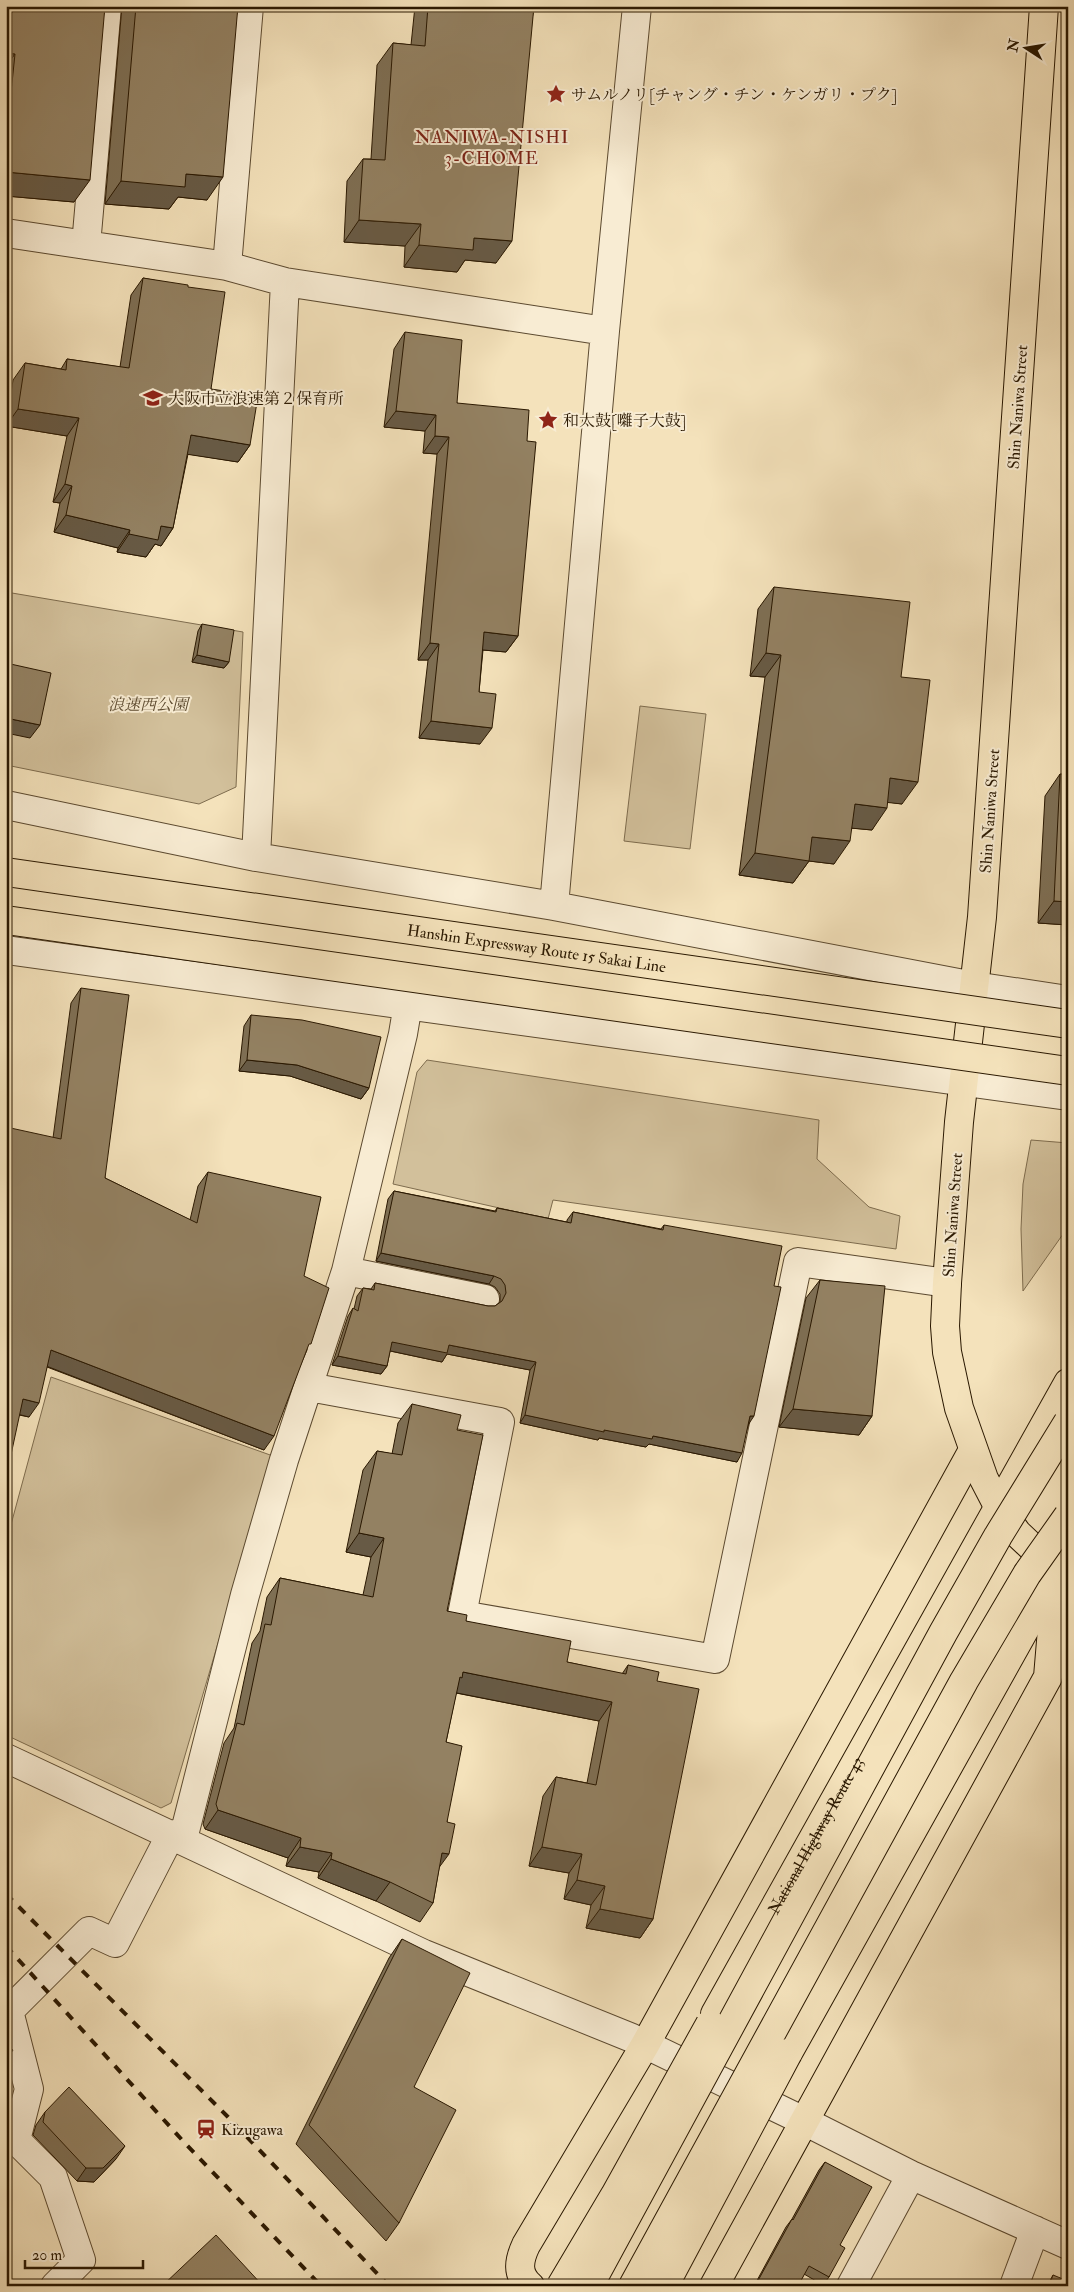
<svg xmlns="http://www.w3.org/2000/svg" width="1074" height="2292" font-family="'IM FELL Double Pica','Noto Serif JP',serif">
	<rect width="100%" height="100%" fill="#f4e2bb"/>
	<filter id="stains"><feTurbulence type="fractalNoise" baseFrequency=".004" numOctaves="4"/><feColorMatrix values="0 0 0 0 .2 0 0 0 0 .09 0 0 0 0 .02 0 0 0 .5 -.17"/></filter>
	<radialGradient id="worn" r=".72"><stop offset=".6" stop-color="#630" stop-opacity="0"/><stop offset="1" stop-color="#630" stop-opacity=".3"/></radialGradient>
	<!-- green -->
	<path fill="#d2c09b" stroke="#7e6c4e" d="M6,592L243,632L236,787L199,804L6,765Z
		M640,706L706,714L690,849L624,841Z
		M427,1060L819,1120L817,1159L869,1207L900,1216L896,1249L553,1200L548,1219L393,1184L417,1072Z
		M1031,1140L1068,1143V1227L1023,1291L1021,1229L1023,1184Z
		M51,1377L273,1456L171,1803L161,1808L6,1735V1543Z"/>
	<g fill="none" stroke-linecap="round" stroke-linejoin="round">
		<defs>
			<path id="minor" d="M6,233L227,266L285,282L605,331
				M86,245L107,6
				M227,266L249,6
				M6,805L256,857L554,906L974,986L1068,1000
				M256,857L285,282
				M554,906L605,331L637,6
				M6,950L1068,1096
				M346,1271L485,1299
				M309,1387L500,1422L462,1615L715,1659L798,1262L947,1283
				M6,1758L424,1954L632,2038L804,2121L911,2175L1068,2245
				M183,1839L245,1595L284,1460L346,1271L403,1034L408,1004
				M55,2286L81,2260L53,2177L16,2140L29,2089L9,2011L89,1931L115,1943L171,1834
				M851,2286L911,2175
				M1014,2286L1035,2230"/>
			<path id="major" d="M1044,6L982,917L959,1122L947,1283L945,1326L947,1352L959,1408L984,1479L998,1506L1017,1533L1057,1571"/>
			<g id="highway">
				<path id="s1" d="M715,2014L1068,1383"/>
				<path d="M788,2053L1068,1552"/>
				<path d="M530,2286C516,2274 519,2260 526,2245L645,2045L973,1450"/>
				<path d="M714,2286L1048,1677L1057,1570"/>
			</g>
		</defs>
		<!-- minor casing -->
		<use href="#minor" stroke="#5c4a30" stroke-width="30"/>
		<!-- major casing -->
		<use href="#major" stroke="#2a1801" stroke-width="30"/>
		<!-- highway casing -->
		<use href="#highway" stroke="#2a1801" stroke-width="30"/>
		<!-- minor -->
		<use href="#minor" stroke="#f8ecd3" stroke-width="28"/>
		<!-- major -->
		<use href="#major" stroke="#f4e2bb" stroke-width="28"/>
		<!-- highway -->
		<use href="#highway" stroke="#f4e2bb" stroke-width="28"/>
		<!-- rail -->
		<path stroke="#2a1801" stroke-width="4" stroke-dasharray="9 9" stroke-linecap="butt" d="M6,1894L228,2117L389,2286
			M6,1946L183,2141L321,2286"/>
		<defs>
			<g id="highway-bridge">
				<path id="s2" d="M6,872L1068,1024"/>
				<path d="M6,920L1068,1071"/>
				<path d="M561,2286L615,2195L710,2024"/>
				<path d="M589,2286L943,1633L998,1536L1068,1422"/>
				<path d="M633,2286L964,1681L1027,1574L1068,1516"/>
				<path d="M664,2286L788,2053"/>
			</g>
		</defs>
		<!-- highway-bridge casing -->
		<use href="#highway-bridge" stroke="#2a1801" stroke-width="30" stroke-linecap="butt"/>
		<!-- highway-bridge -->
		<use href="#highway-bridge" stroke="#f4e2bb" stroke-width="28"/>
	</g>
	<!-- wall -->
	<path fill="#7e6f54" stroke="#2a1801" d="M6,6H105L74,202L6,196Z
		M122,6H238L207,200L178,197L169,209L105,204Z
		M415,6H534L496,263L465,260L457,272L404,267L405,246L344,242L347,181L363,159H371L377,65L393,43L411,45Z
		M143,278L188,287L211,389L250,445L238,462L188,454L173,528L161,546L155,544L146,557L117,552L118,548L54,532L60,503L53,502L67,436L6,426L13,380L25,363L61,369L67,359L120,367L131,295Z
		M405,332L457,403L527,441L518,636L506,652L483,650L479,692L480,744L419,738L428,660H418L437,454L423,453L425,431L384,427L394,349Z
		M774,587L901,677L902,804L888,802L872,830L852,828L834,864L809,861L793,883L739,875L765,677L750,676L758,609Z
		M1068,588V611H1067Z
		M202,624L229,662L224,668L192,662L198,631Z
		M1060,774L1068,925L1038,923L1045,796Z
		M81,988L105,1178L190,1220L198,1186L208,1172L304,1276L307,1350L264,1450L47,1367L29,1417L19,1415L53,1138L71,1003Z
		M251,1015L369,1088L361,1099L290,1076L239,1071L244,1026Z
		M394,1191L495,1211L497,1208L567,1222V1220L573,1212L661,1229L664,1225L749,1423L737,1462L649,1444L646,1447L599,1438L598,1440L520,1423L530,1370L447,1354L442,1362L390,1351L387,1366L381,1374L332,1365L348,1316L353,1308L354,1309L357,1296L363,1288L371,1289L375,1283L488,1306H495L500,1302V1294L495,1287L489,1284L376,1261L388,1199Z
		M820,1280L872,1416L859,1435L779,1427L806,1298Z
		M412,1404L457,1430L447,1611L466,1621L567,1662L622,1674L628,1665L657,1681L653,1919L640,1938L586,1928L591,1905L564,1899L569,1873L529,1866L543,1796L556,1777L587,1783L599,1721L456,1693L446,1742L447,1822L433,1903L420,1922L376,1901L318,1878L319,1872L286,1866L288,1858L205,1829L203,1824L224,1743L234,1728L252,1643L260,1631L267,1597L280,1578L363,1595L371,1557L346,1552L363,1470L377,1451L392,1454L398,1423Z
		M402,1939L414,2087L399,2223L386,2241L296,2144L389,1958Z
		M45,2112L116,2159L94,2182L77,2181L33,2135L36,2125Z
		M825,2162L840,2245L829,2277L823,2285L804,2274L798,2286H754L786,2227L792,2219L819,2170Z
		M1053,2275L1068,2286H1047Z"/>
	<!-- shaded-wall -->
	<path fill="#675a45" stroke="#2a1801" d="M6,53L15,54L6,66Z
		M6,172L90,180L74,202L6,196Z
		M186,174L223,177L207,200L178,197L169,209L105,204L121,181Z
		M359,220L421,224L405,246L344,242Z
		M474,238L512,241L496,263L465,260L457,272L404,267L419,245Z
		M18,409L79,418L67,436L6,426Z
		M396,411L436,415L425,431L384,427Z
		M191,435L250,445L238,462L179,453Z
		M435,436L449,437L437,454L423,453Z
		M65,484L72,486L60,503L53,502Z
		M66,515L130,530L118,548L54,532Z
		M161,526L173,528L161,546L155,544L146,557L117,552L129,534Z
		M484,632L518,636L506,652L472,649Z
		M430,643L439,644L428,660H418Z
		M766,653L781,655L765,677L750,676Z
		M197,655L229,662L224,668L192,662Z
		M6,718L40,725L30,738L6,733Z
		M431,721L492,728L480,744L419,738Z
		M890,778L918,782L902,804L874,801Z
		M855,804L887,808L872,830L839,827Z
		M812,837L850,841L834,864L809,861L793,883L739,875L755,853Z
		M1054,901L1068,902V925L1038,923Z
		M247,1060L297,1065L369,1088L361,1099L290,1076L239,1071Z
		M381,1253L494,1276L489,1284L376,1261Z
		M392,1342L449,1345L536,1362L530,1370L447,1354L442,1362L386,1350Z
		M51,1350L274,1436L264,1450L41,1364Z
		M338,1356L387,1366L381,1374L332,1365Z
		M23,1399L39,1403L29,1417L13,1413Z
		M793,1409L872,1416L859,1435L779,1427Z
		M525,1415L604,1430L653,1436L742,1453L737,1462L649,1444L646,1447L599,1438L598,1440L520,1423Z
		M750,1416H754L748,1425Z
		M359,1533L384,1538L371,1557L346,1552Z
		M463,1672L612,1702L599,1721L452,1692L446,1696Z
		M218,1810L301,1838L288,1858L205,1829Z
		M300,1847L332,1853L319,1872L286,1866Z
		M542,1847L582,1854L569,1873L529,1866Z
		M442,1853L449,1854L435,1873Z
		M331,1859L390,1882L376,1901L318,1878Z
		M577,1880L605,1886L591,1905L564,1899Z
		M600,1909L653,1919L640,1938L586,1928Z
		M13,2050L6,2060V2057Z
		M125,2146L116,2159L94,2182L77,2181L86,2168Z"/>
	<!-- building -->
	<path fill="#938162" stroke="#2a1801" d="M9,6H105L90,180L6,172V141L15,54L6,53V40Z
		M136,6H238L223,177L186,174L185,187L121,181Z
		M428,6H534L512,241L474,238L473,250L419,245L421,224L359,220L363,159L385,160L393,43L425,46Z
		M143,278L188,285V287L225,292L211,389L258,396L250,445L191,435L173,528L161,526L158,540L129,534L130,530L66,515L72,486L65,484L79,418L18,409L25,363L66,370L67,359L129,368Z
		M405,332L462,340L457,403L529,410L527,441L536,442L518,636L484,632L479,692L496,694L492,728L431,721L439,644L430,643L449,437L435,436L436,415L396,411Z
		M774,587L910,602L901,677L930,680L918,782L890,778L887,808L855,804L850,841L812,837L809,861L755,853L781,655L766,653Z
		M202,624L234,630L229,662L197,655Z
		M6,663L51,673L40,725L6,718Z
		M1060,774H1068V902L1054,901Z
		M81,988L129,995L105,1178L197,1223L208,1172L321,1197L304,1276L329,1288L311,1344H309L274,1436L51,1350L39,1403L23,1399L9,1464L6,1463V1127L61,1139Z
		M251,1015L302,1020L381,1037L369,1088L297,1065L247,1060Z
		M394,1191L496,1212L497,1208L571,1223L573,1212L663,1230L664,1225L782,1246L774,1286L781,1287L754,1416H750L742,1453L653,1436L652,1439L604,1430V1432L525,1415L536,1362L449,1345L447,1353L392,1342L387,1366L338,1356L353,1308L358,1311L363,1288L374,1290L375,1283L488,1306H495L502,1301L506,1293L505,1285L501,1279L494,1276L381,1253Z
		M820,1280L885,1286L872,1416L793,1409Z
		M412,1404L461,1415L457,1430L483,1435L447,1611L467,1615L466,1621L571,1641L567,1662L626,1674L628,1665L659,1672L657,1681L699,1689L653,1919L600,1909L605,1886L577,1880L582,1854L542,1847L556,1777L596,1785L612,1702L463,1672L462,1678L460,1677L446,1742L462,1746L447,1822L455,1824L449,1854L442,1853L433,1903L390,1882L331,1859L332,1853L300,1847L301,1838L218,1810L216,1804L237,1723L244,1725L265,1624L271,1625L280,1578L373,1597L384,1538L359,1533L377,1451L402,1455Z
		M402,1939L470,1973L414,2087L456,2110L399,2223L309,2125Z
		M6,2043L13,2050L6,2057Z
		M69,2087L125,2146L103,2168H86L43,2122L45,2112Z
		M825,2162L872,2187L840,2245L845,2248L829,2277L809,2266L798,2286H755L792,2219L793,2220Z
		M216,2235L263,2286H162Z
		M1053,2275L1068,2281V2286H1049Z"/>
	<!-- icons -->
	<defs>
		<symbol id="sight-bare" viewBox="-9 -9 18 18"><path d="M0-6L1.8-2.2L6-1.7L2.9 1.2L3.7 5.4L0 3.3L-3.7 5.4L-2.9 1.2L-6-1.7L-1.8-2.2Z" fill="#8f2418" stroke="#f8ecd3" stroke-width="2.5" paint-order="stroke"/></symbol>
		<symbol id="school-bare" viewBox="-9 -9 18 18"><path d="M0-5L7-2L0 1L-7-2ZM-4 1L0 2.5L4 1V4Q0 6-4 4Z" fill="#8f2418" stroke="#f8ecd3" stroke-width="2.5" paint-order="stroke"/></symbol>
		<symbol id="station-bare" viewBox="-9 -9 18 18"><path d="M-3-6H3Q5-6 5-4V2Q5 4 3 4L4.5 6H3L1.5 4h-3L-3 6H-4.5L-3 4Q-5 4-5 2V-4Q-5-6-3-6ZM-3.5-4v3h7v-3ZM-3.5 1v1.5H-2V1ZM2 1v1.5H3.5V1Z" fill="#8f2418" stroke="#f8ecd3" stroke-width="2.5" paint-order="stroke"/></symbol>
	</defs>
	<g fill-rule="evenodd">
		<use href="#sight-bare" x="542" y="80" width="28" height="28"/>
		<use href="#school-bare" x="139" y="384" width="28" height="28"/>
		<use href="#sight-bare" x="534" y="406" width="28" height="28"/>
		<use href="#station-bare" x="192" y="2115" width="28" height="28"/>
	</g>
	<g text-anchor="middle" stroke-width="4" stroke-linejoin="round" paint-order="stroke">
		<!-- poi labels -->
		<g font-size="16" fill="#2a1801" stroke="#f8ecd3" text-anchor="start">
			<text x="571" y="100">サムルノリ[チャング・チン・ケンガリ・プク]</text>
			<text x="168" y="404">大阪市立浪速第２保育所</text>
			<text x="563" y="426">和太鼓[囃子大鼓]</text>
			<text x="221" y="2135">Kizugawa</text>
		</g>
		<!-- street labels -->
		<g font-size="16" fill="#2a1801" stroke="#f8ecd3">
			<text transform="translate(1017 407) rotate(-86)" y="6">Shin Naniwa Street</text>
			<text transform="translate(989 811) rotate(-86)" y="6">Shin Naniwa Street</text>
			<text dy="6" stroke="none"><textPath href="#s2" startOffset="536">Hanshin Expressway Route 15 Sakai Line</textPath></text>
			<text transform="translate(952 1215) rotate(-86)" y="6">Shin Naniwa Street</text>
			<text dy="6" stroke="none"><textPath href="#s1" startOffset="205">National Highway Route 43</textPath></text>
		</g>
		<!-- park labels -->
		<g font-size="16" font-style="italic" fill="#5c4a2f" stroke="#f8ecd3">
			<text x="148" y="710">浪速西公園</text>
		</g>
		<!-- neighbourhood labels -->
		<g font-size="18" letter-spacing="1" fill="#7a1f14" stroke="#f8ecd3">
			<text x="492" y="143">NANIWA-NISHI<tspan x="492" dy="21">3-CHOME</tspan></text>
		</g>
	</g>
	<!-- margin -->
	<rect width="1074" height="2292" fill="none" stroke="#f4e2bb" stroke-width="25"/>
	<rect x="8" y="8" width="1059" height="2277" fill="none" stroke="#2a1801" stroke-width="2.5"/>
	<rect x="12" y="12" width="1049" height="2267" fill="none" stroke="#2a1801"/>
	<!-- north arrow -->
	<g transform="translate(1026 48) rotate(282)" stroke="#f8ecd3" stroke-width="4" paint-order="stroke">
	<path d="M0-4L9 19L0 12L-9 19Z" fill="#2a1801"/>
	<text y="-8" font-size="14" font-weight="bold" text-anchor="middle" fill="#2a1801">N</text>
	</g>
	<!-- scale -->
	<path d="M25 2260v8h118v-8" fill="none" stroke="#2a1801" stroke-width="2.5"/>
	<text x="32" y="2260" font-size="15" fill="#2a1801" stroke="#f8ecd3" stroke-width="4" paint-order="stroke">20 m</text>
	<rect width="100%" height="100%" filter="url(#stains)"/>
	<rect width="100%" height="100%" fill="url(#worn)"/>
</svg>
